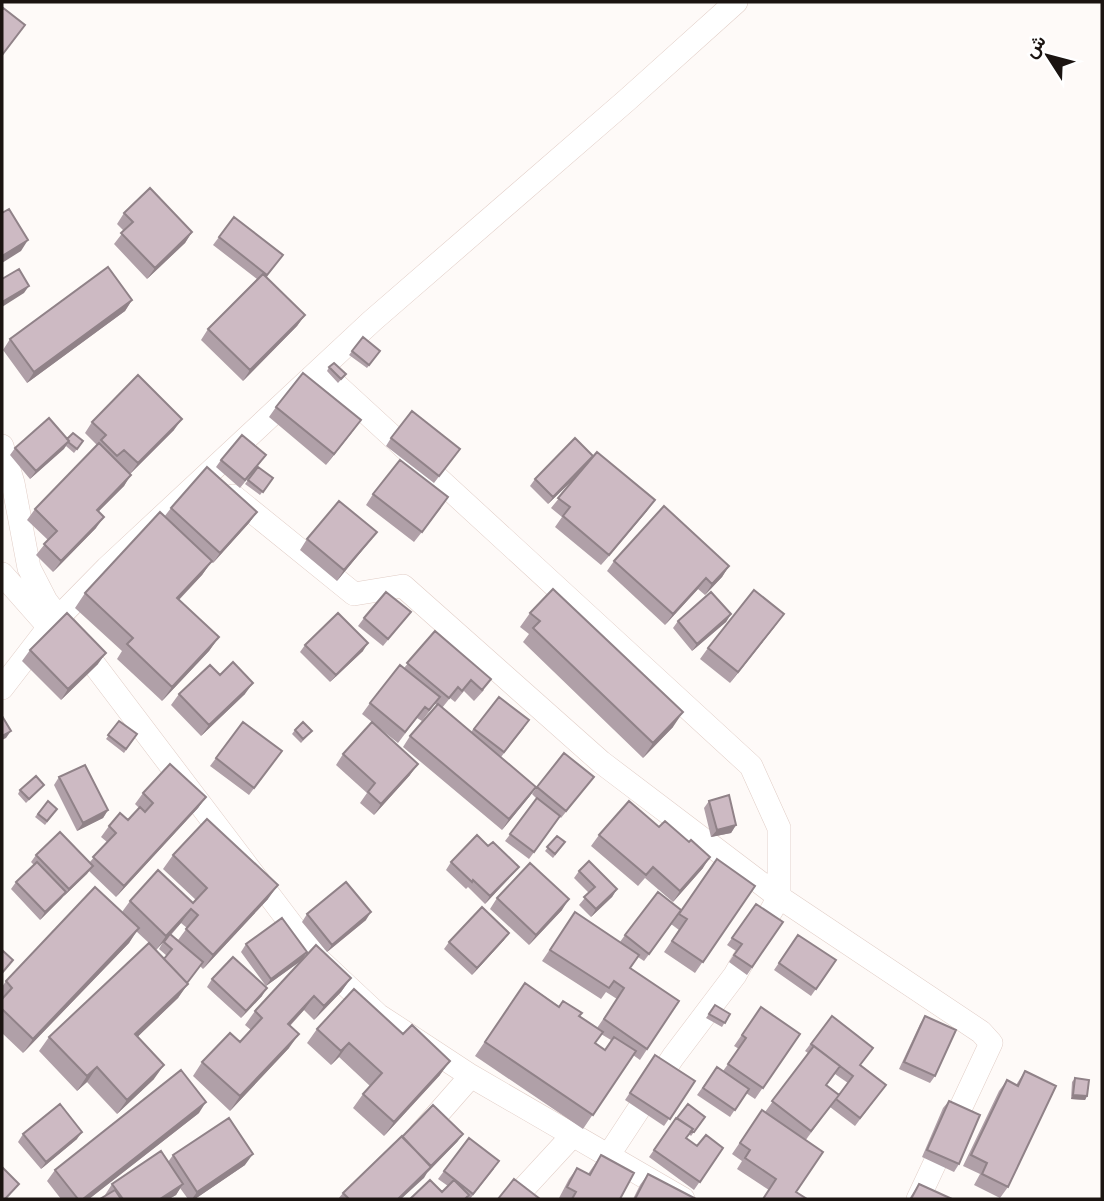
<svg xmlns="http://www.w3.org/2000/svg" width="1104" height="1201" font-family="'Public Sans',Vazirmatn,sans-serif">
	<rect width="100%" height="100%" fill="#fefaf8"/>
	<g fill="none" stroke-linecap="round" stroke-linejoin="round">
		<defs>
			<path id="street" d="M320,370L751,766L779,828V897L735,975L673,1057L608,1156
				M2,446L13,483L29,568L46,601L316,957L378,1015L471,1076L683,1199
				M233,496L354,594L403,586L601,762L779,897L981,1032L991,1043L918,1199
				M2,574L49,627
				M2,688L49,627L107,568L372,321L627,100L736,2
				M420,1134L471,1076
				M514,1199L573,1135"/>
		</defs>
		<!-- street casing -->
		<use href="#street" stroke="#e1cdc6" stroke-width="24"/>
		<!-- street -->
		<use href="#street" stroke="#fff" stroke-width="23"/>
	</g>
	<!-- wall -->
	<path fill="#b0a0a8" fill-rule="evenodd" d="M124,213L192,232L185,243L147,279L114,244L124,231L117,224Z
		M234,217L283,255L266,277L305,315L297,326L243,381L201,340L208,329L257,279L213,245Z
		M132,300L125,311L27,383L3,350L10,339Z
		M363,337L380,351L367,368L349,355Z
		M329,367L346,374L338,383L327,371Z
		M276,407L353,431L326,465L269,417Z
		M92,422L174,430L130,474L124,486L98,512L96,528L53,572L36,555L48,540L27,520L35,509L97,445L85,433Z
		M391,438L460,449L434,483L386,446Z
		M575,438L647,511L601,565L555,527L562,517L551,508L577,476L548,504L530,486L535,479Z
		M67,439L83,441L74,453L66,446L30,479L10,455L15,448Z
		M221,460L261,462L240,488L216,467Z
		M258,467L273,478L260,495L245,484Z
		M373,494L441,508L414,542L366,505Z
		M171,508L257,512L249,523L213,563L211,562L202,575L179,600L219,637L209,651L162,701L117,659L122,651L75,608L85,593L164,517Z
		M307,539L369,542L337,581L300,550Z
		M614,561L729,566L722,577L705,595L698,589L665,625L607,571Z
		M530,613L673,727L643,758L523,642L529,634L520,627Z
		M731,614L726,622L692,651L673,628L678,621Z
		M364,618L405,619L383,646L358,626Z
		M776,625L730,683L700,659L708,648Z
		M435,631L484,690L474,701L464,691L455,702L450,698L442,708L471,732L499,697L524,728L501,757L536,787L529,797L502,830L403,747L410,736L437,705L435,704L422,721L417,718L398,743L374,724L410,775L374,815L360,803L367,793L336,765L343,754L372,722L362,714L370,703L404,668Z
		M305,645L363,651L330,682L300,652Z
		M30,650L98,664L61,700L22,661Z
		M220,675L245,694L201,736L171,705L179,694Z
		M119,721L137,734L124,753L106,739Z
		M243,722L282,751L249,795L210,766Z
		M295,730L312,731L301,743L292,734Z
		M59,777L108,810L103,818L77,831L54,785Z
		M594,777L561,818L560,817L529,859L505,841L537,799L532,794L537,787Z
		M44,785L26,803L18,794L20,790Z
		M143,793L206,797L198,808L116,897L89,871L40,920L11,889L16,882L34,865L31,862L36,855L89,863L107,842L101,837L109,826L128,820L139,808L135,804Z
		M48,801L57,809L45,825L35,817Z
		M709,801L736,825L731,833L711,837L704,808Z
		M599,835L703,868L673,902L645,878L638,886L591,846Z
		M557,836L565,842L553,858L545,851Z
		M488,846L519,867L513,874L485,904L468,887L466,889L446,870L451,862Z
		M173,855L268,899L203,969L200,966L187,983L178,998L137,1037L154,1079L117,1114L87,1082L77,1091L39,1051L49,1037L149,943L136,931L129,943L23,1053L2,1033V987L6,981L122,912L130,901L193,903L196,900L163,869ZM181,923L187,928L178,940L171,935ZM163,942L159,949L167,956L164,959L156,950Z
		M579,871L617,889L612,897L591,917L579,905L589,893L574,878Z
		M755,886L695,973L664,952L679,930L671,924L676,918L644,961L638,957L630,968L679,1001L640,1060L633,1055L583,1129L475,1056L525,983L559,1006L579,1016L597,1028L617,999L606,992L601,999L542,961L575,912L620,942L625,935L681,910ZM601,1034L611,1040L605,1050L595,1043Z
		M497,898L562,910L529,945L490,909Z
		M756,904L783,922L747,975L729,962L736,951L727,945Z
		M307,914L366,920L327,952L302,922Z
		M798,935L836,960L811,996L774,970Z
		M504,940L472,975L444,949L449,942Z
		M246,944L307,952L302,960L266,986L241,952Z
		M351,978L341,992L314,1020L304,1010L290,1026L289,1048L230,1111L193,1076L202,1062L240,1042L251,1030L245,1025L255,1011Z
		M212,979L262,996L241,1018L207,987Z
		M715,1005L730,1014L722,1027L706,1018Z
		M761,1007L800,1034L755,1099L746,1093L730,1117L697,1095L717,1067L723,1071L739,1049L734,1046Z
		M832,1016L861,1065L886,1085L855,1126L830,1107L769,1190L737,1169L742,1161L732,1154L762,1110L772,1118L765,1112L808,1053L805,1051ZM835,1074L848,1083L839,1095L826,1086Z
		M925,1016L935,1076L930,1083L899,1069L920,1024Z
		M317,1029L440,1075L384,1136L353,1108L363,1094L370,1086L339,1057L331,1065L307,1043Z
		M655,1055L695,1081L664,1126L625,1100Z
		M1025,1071L1008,1187L1000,1198L974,1185L980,1174L963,1166L999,1091L1007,1080L1016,1085Z
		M1075,1078L1087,1096L1085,1100L1071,1099L1072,1082Z
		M949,1101L959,1164L954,1172L922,1157L943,1108Z
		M199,1113L89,1199H61L47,1181L55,1170Z
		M705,1117L691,1136L689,1134L686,1138L697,1146L723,1148L694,1190L649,1157L676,1118Z
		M23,1134L77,1139L41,1169L18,1142Z
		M458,1141L401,1199H338L343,1193Z
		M173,1155L245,1165L195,1199H188L180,1188L176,1195L169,1199H100L105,1196V1195L112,1184L168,1162Z
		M601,1155L620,1199H562L559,1198L569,1179L577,1168L588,1174Z
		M494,1169L470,1199H410L442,1192L448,1186L438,1179L444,1171Z
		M648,1174L696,1199H633L640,1185Z
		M919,1184L952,1199H909Z"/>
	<!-- shaded-wall -->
	<path fill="#908288" d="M192,232L185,243L147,279L155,268Z
		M28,240L21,251L2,263V256Z
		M29,286L24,293L2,307V302Z
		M132,300L125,311L27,383L34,372Z
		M305,315L297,326L243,381L250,370Z
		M182,419L174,430L130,474L138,463Z
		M361,420L353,431L326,465L334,454Z
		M69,441L64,449L30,479L36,471Z
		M594,457L589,464L548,504L553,497Z
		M131,475L124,486L89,521L97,510Z
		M655,500L647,511L601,565L609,555Z
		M257,512L249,523L213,563L220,553Z
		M104,517L96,528L53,572L61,561Z
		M377,532L369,542L337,581L344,570Z
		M212,561L202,575L167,612L177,598Z
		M729,566L722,577L705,595L712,584Z
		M706,578L698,589L665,625L673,614Z
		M731,614L726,622L692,651L697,644Z
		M784,614L776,625L730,683L738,672Z
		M219,637L209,651L162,701L172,687Z
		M368,643L363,651L330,682L336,675Z
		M106,653L98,664L61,700L68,689Z
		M253,683L245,694L201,736L209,725Z
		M683,712L673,727L643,758L653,743Z
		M11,731L6,738L2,740V736Z
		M418,764L410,775L374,815L381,804Z
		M536,787L529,797L502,830L509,819Z
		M206,797L198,808L116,897L124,886Z
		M108,810L103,818L77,831L83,823Z
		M736,825L731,833L711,837L717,830Z
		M710,857L703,868L673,902L680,891Z
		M93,866L87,874L64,896L69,889Z
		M519,867L513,874L485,904L490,896Z
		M278,885L268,899L203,969L213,955Z
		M617,889L612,897L591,917L596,909Z
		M66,892L61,899L40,920L45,912Z
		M569,899L562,910L529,945L536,935Z
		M191,909L181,923L156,950L166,936Z
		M371,912L366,920L327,952L332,945Z
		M139,928L129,943L23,1053L33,1039Z
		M509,933L504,940L472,975L477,968Z
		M307,952L302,960L266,986L271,979Z
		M351,978L341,992L314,1020L324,1006Z
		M188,984L178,998L125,1049L135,1034Z
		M267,988L262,996L241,1018L246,1011Z
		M314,996L304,1010L278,1038L288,1024Z
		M299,1034L289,1048L230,1111L240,1096Z
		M349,1043L339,1057L331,1065L341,1051Z
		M450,1061L440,1075L384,1136L394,1122Z
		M164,1065L154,1079L117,1114L127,1100Z
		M97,1067L87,1082L77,1091L87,1076Z
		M1073,1095L1087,1096L1085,1100L1071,1099Z
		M206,1102L199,1113L89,1199H83Z
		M82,1132L77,1139L41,1169L46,1162Z
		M463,1134L458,1141L427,1173L424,1178L401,1199H398Z
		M253,1154L245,1165L195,1199H192L197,1192Z
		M183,1184L176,1195L169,1199H160Z"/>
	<!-- building -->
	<path fill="#cdbac3" stroke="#908288" stroke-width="2" d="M2,7L25,25L2,55Z
		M150,188L192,232L155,268L121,233L133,222L124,213Z
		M9,209L28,240L2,256V213Z
		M234,217L283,255L267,275L219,237Z
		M108,267L132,300L34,372L10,339Z
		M19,269L29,286L2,302V279Z
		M263,274L305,315L250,370L208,329Z
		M363,337L380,351L369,365L352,351Z
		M334,363L346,374L341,379L329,367Z
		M303,373L361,420L334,454L276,407Z
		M138,375L182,419L138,463L124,450L117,456L101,440L106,435L92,422Z
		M412,411L460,449L439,476L391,438Z
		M49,418L69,441L36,471L15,448Z
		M73,433L83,441L77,449L68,442L69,441L67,439Z
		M242,435L266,455L245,480L221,460Z
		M575,438L593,456L553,497L535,479Z
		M99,443L131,475L97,510L104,517L61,561L44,544L57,531L35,509Z
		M597,452L655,500L609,555L563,516L570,507L558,498Z
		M400,460L448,497L422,532L373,494Z
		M207,467L257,512L220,553L171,508Z
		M258,467L273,478L263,492L248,480Z
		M339,501L377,532L344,570L307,539Z
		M664,506L729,566L712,584L706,578L673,614L614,561Z
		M160,512L212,561L177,598L219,637L172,687L127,644L133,638L85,593Z
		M553,589L683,712L653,743L533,628L540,621L530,613Z
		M754,590L784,614L738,672L708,648Z
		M386,592L411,612L388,639L364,618Z
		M711,592L731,614L697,644L678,621Z
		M67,613L106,653L68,689L30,650Z
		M338,613L368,643L336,675L305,645Z
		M435,631L491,679L482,690L471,680L462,691L458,687L449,698L407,663Z
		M233,662L253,683L209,725L179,694L210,665L220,675Z
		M400,665L440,697L429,710L425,707L405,732L370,703Z
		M499,697L529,720L504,752L474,729Z
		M438,704L536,787L509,819L410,736Z
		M2,716L11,731L2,736Z
		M119,721L137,734L126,749L108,735Z
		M243,722L282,751L254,788L216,758Z
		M303,722L312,731L303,739L295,730Z
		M372,722L418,764L381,804L368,792L375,783L343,754Z
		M564,753L594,777L566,811L537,787Z
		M170,764L206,797L124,886L93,857L116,833L109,826L120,813L128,820L140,807L145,812L153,803L143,793Z
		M85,765L108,810L83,823L59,777Z
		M36,776L44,785L29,799L20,790Z
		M729,795L736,825L717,830L709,801Z
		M537,798L560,816L534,852L510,834Z
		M48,801L57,809L47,821L38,814Z
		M629,801L659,827L665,821L689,842L691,840L710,857L680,891L653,867L646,875L599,835Z
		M207,819L278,885L213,955L186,929L198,915L191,909L166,936L130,901L158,870L193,903L207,888L173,855Z
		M60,832L93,866L69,889L36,855Z
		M477,835L488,846L493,842L519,867L490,896L473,880L472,882L451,862Z
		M557,836L565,842L555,854L547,847Z
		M717,859L755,886L703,962L672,941L687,919L679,914Z
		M589,861L617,889L596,909L584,897L595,887L579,871Z
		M37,862L66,892L45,912L16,882Z
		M530,863L569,899L536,935L497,898Z
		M346,882L371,912L332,945L307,914Z
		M95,887L139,928L33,1039L2,1009V999L12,988L6,981Z
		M658,892L681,910L649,954L625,935Z
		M756,904L783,922L752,967L734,955L742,944L732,938Z
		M482,907L509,933L477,968L449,942Z
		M575,912L639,955L630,968L679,1001L647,1049L604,1019L624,988L614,981L609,988L550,950Z
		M282,918L307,952L271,979L246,944Z
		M170,934L203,962L187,983L164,959L172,949L164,942Z
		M798,935L836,960L816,989L779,963Z
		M149,943L188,984L135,1034L164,1065L127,1100L97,1067L87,1076L49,1037Z
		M316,945L351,978L324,1006L314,996L288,1024L299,1034L240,1096L202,1062L230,1033L240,1042L262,1018L255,1011Z
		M2,950L13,960L2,973Z
		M233,957L267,988L246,1011L212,979Z
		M525,983L559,1007L563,1001L582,1013L579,1016L603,1032L595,1043L605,1050L614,1037L636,1051L593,1115L485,1042Z
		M354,989L403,1034L412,1025L450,1061L394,1122L363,1094L382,1073L349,1043L341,1051L317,1029Z
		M715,1005L730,1014L725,1023L709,1014Z
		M761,1007L800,1034L763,1088L728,1064L746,1038L742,1035Z
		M832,1016L873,1048L860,1065L886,1085L860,1118L836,1099L853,1076L811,1044Z
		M925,1016L956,1030L935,1076L904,1062Z
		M814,1046L840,1066L826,1085L839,1095L811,1131L772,1101Z
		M655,1055L695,1081L670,1119L630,1093Z
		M717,1067L749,1089L735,1110L703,1088Z
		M181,1070L206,1102L83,1199H78L55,1170Z
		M1025,1071L1056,1086L1008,1187L982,1174L987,1163L971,1155L1007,1080L1018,1086Z
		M1075,1078L1089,1080L1087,1096L1073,1095Z
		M949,1101L980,1115L959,1164L927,1150Z
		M60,1104L82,1132L46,1162L23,1134Z
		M688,1104L705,1117L694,1132L691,1131L693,1129L677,1118Z
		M433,1105L463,1134L431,1166L402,1137Z
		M762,1110L823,1152L796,1192L807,1199H763L776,1179L745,1158L750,1150L740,1143Z
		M229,1118L253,1154L197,1192L173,1155Z
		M676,1118L693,1129L686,1138L697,1146L706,1135L723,1148L700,1182L654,1150Z
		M402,1136L431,1167L398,1199H349L343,1193Z
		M469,1138L499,1161L473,1194L444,1171Z
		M161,1151L183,1184L160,1199H123L112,1184Z
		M601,1155L634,1173L620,1199H572L576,1192L567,1187L577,1168L590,1175Z
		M2,1167L19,1184L5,1199H2Z
		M648,1174L696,1199H635Z
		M514,1179L540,1199H498Z
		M430,1180L442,1192L454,1180L469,1195L465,1199H410Z
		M919,1184L952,1199H911Z
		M115,1190L121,1199H100Z"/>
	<!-- border -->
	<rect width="1104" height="1201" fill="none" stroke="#1b1411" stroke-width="7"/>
	<!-- north arrow -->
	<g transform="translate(1048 56) rotate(306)" stroke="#ffffff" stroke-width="5" paint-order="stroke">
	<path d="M0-5L12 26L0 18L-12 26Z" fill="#1b1411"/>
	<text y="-10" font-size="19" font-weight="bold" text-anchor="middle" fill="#1b1411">ش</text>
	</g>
</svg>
